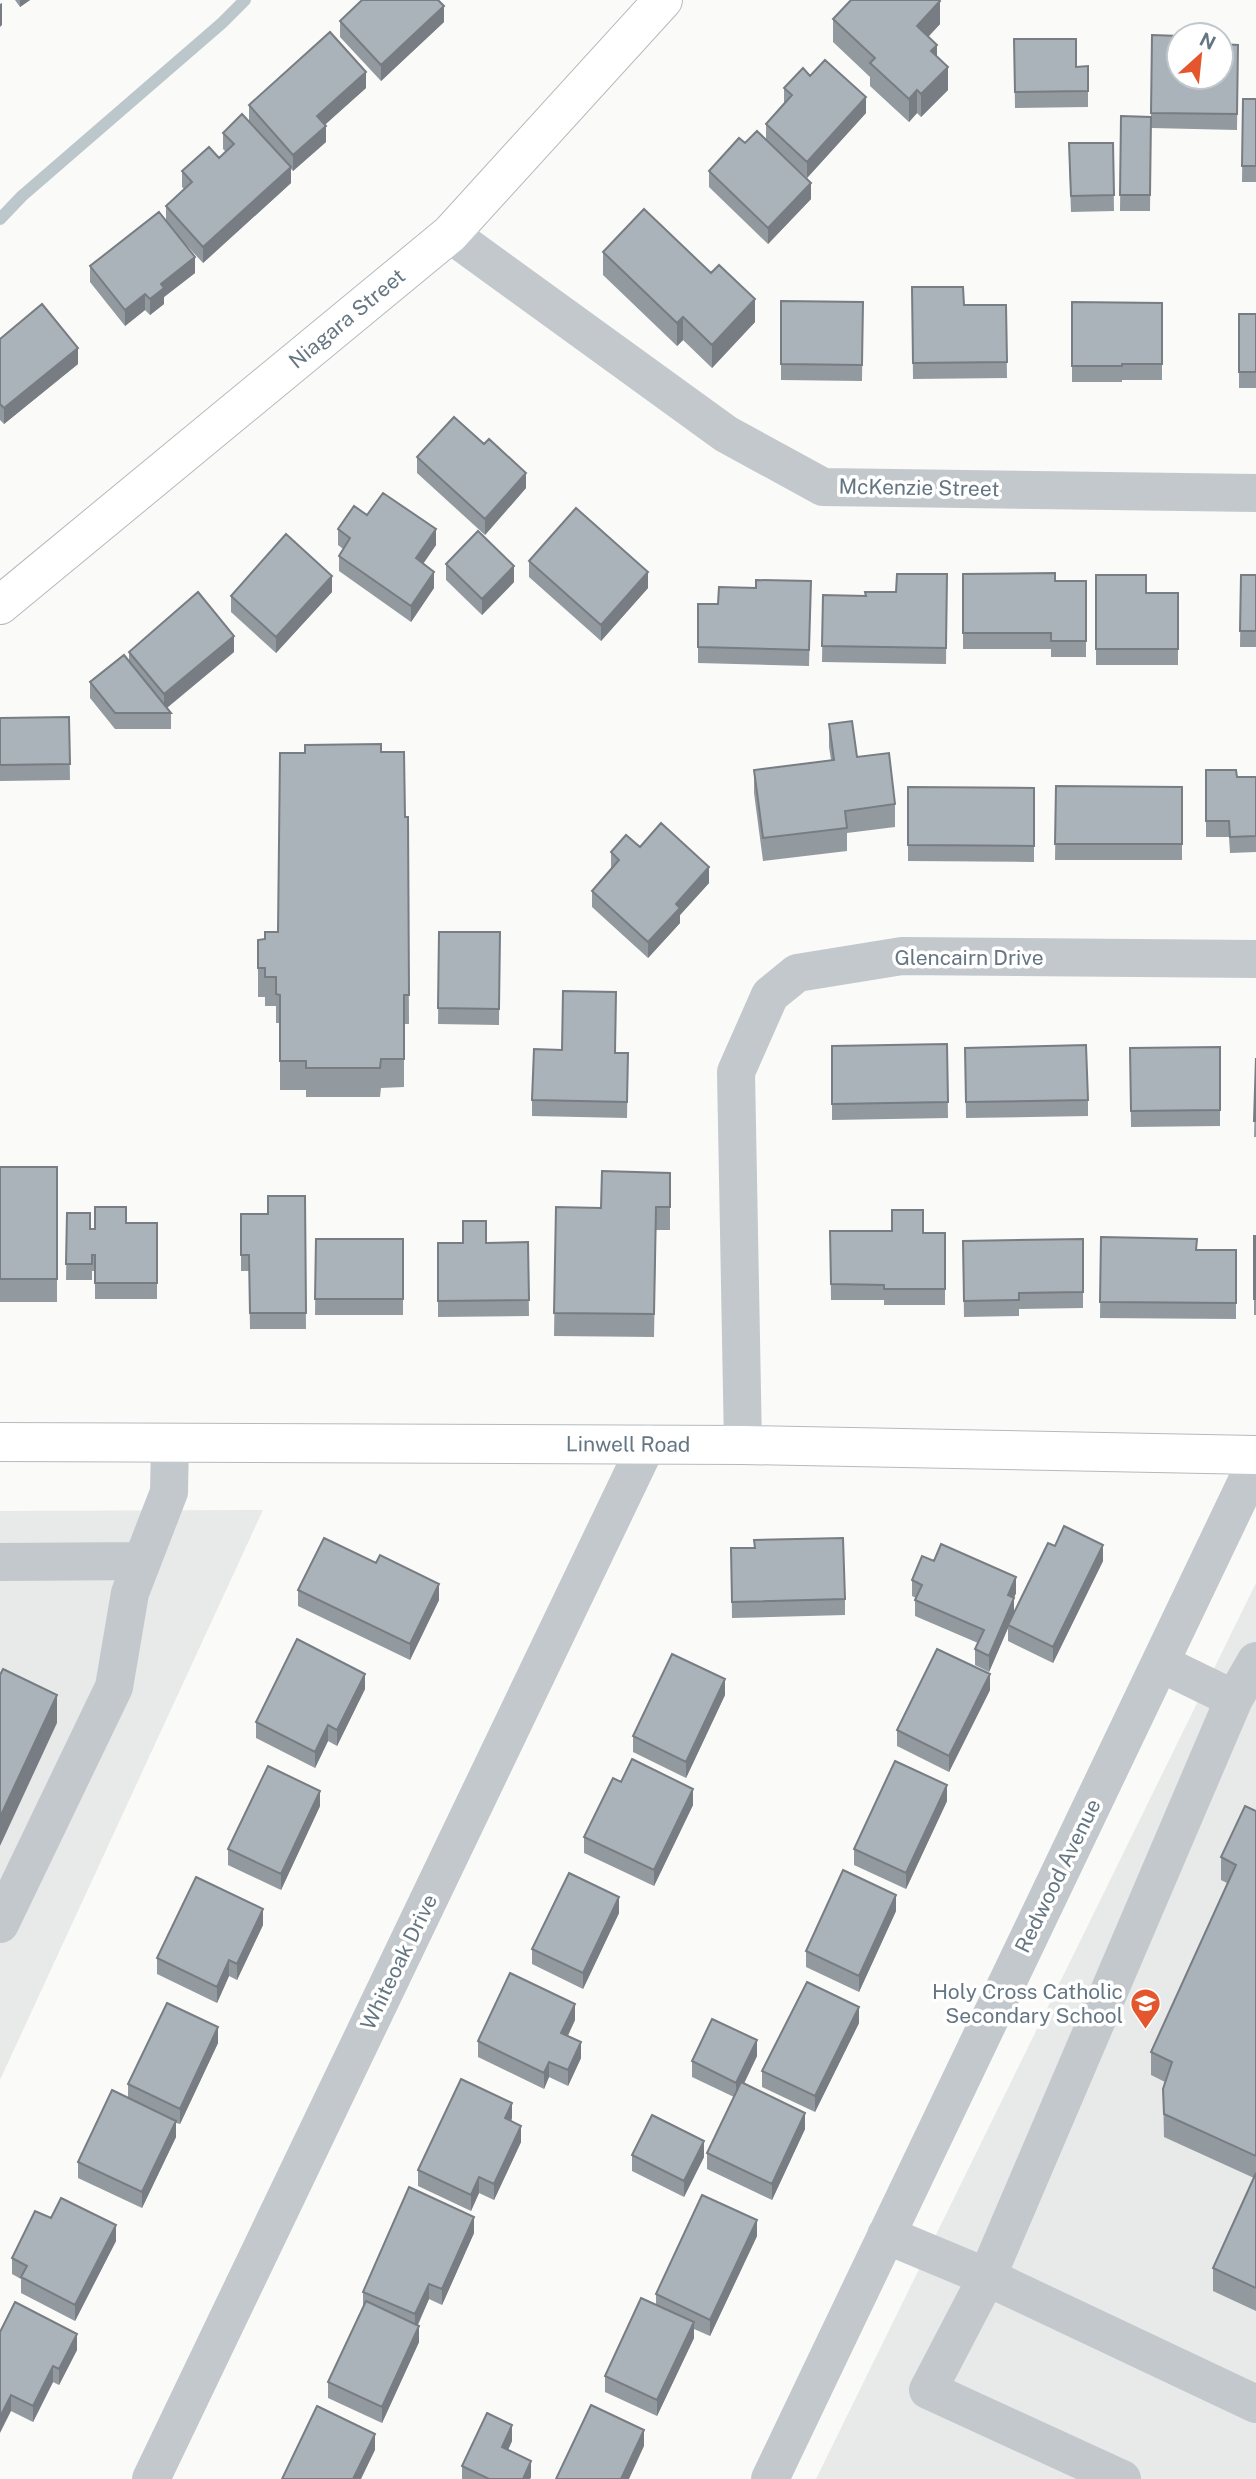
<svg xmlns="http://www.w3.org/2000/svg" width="1256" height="2479" font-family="'Public Sans',sans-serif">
	<rect width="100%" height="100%" fill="#fafaf8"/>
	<!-- built -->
	<path fill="#e8e9e9" d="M263,1510L0,2080V1511Z
		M1256,1583V2479H816Z"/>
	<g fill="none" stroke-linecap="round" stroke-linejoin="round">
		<!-- stream -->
		<path stroke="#bbc7cb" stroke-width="12" d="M0,219L22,196L222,23L245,0"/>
		<defs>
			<g id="major">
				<path id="s1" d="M0,605L450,234L663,0"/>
				<path id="s2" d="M0,1442L743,1445L1256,1455"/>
			</g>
		</defs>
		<!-- major casing -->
		<use href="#major" stroke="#b5babe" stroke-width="40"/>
		<!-- minor -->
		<path stroke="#c3c8cc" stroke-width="38" d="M450,234L726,434L823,487L1256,493
			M743,1445L736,1072L770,995L797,973L902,956L1256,959
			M0,1562L142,1561
			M1160,1663L1234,1699L1256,1661
			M0,1924L114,1687L130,1593L169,1492L170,1443
			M886,2235L987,2277L1234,1699
			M151,2479L647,1444
			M770,2479L1256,1462
			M1122,2479L928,2390L987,2277L1256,2404"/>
		<!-- major -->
		<use href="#major" stroke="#fff" stroke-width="38"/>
	</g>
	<!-- wall -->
	<path fill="#929a9f" d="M15,0H30L20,7Z
		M833,19L940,24L928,37L937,56L948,90L921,117L917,113L909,122L870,86V77L833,42Z
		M340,21L444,22L381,81L340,37Z
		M1152,35L1179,77L1238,45L1237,130L1151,128L1150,211H1120L1121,116L1151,117Z
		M1014,39L1076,67L1088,66V107L1015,108Z
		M810,76L866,113L807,178L777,150L811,199L768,244L709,187V171L745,143L766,139V124L784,104V88Z
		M366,88L324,125L326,142L293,171L291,169V183L203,263L178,236L195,273L164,297V304L150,315L145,310L125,326L90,282V266L166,220V206L184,189L182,187V171L219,158L226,152L223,149V133L249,121V105Z
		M1243,99H1256V182H1242Z
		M1113,143L1114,211L1071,212L1069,159Z
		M603,252L755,322L712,368L683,340L677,346L603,275Z
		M912,287L964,305H1006L1007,378L913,379Z
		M781,301L863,302L862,381L781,380Z
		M1072,302L1162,303V380H1122V382H1072Z
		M1239,314H1256V388H1239Z
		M0,339L78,364L4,424L0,420Z
		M417,457L526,488L485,535L417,473Z
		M367,515L436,545L423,564L434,588L411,622L339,571V556L343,549L338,545V529Z
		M529,561L648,588L601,641L529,577Z
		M446,564L514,582L482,615L446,580Z
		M947,574L946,664L822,662L823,595L865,596L896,592Z
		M963,574L1055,581H1086V657H1051V649H963Z
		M1096,575L1146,593H1178V665H1096Z
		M1241,575H1256V647H1240Z
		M811,581L809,666L698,663V604H718L756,588Z
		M332,592L276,653L231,612V596Z
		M129,652H234L167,708L171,713V729H115L90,698V682L129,661Z
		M69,717L70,780L0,781V718Z
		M829,724L895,804V827L847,833V851L763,861L754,793V770L831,760L829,747Z
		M381,752L405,817H408L409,1024H404V1087L381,1088L380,1097H306V1090H280V1023H276V1006H265V997H258V968L265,939L278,932Z
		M1206,770L1237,777H1256V852L1230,853L1229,837H1206Z
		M1056,786L1182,787V860H1055Z
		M908,787L1034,788V862L908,861Z
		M640,847L709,883L680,915V923L648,958L592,907V891L612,869L611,868V852Z
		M439,932H500L499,1025L438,1024Z
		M947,1044L948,1118L832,1120V1046Z
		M1220,1047V1126L1131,1127L1130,1048Z
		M965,1048L1088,1100V1116L966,1118Z
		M628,1053L627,1118L532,1116V1100Z
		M1256,1058V1137H1254Z
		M0,1167H57V1302H0Z
		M670,1173V1230H656L654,1337L554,1336L556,1207L601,1208Z
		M305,1196L306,1329H250L249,1271H241V1214H268Z
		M67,1213L90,1229H95L126,1223H157V1299H95V1271H92V1280H66Z
		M830,1231L945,1233V1305H884V1300H831Z
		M1254,1236H1256V1315H1254Z
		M1101,1237L1197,1250H1236V1319L1100,1318Z
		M316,1239H403V1315H315Z
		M1083,1239V1308L1019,1309V1316L964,1317L963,1241Z
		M528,1242L529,1316L438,1317V1243Z
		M1055,1546L1103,1561L1053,1663L1008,1641V1628L989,1672L975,1665V1649L978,1643L915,1616V1600L916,1598L912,1596V1580L934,1561L1016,1593L1014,1598V1613Z
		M731,1548L845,1599V1615L732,1618Z
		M376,1563L439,1600L410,1660L298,1606V1590Z
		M365,1689L337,1746L328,1741L315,1768L256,1738V1722Z
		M990,1690L949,1772L897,1746V1730Z
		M725,1695L686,1778L633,1752V1736Z
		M947,1801L906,1889L854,1865V1849Z
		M693,1805L654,1886L584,1853V1837Z
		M320,1806L281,1890L228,1865V1849Z
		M1256,1811V2311L1213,2291V2268L1254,2178L1164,2137L1163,2089L1165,2082L1151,2075V2052L1227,1883L1221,1880V1857Z
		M896,1911L859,1992L806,1967V1951Z
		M619,1913L583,1989L532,1964V1949Z
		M263,1925L237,1980L229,1976L217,2003L157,1974V1958Z
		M575,2020L568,2036L581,2058L568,2086L549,2077L544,2089L478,2057V2041Z
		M859,2023L815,2112L762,2087V2071Z
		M218,2043L180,2124L176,2123V2137L142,2208L78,2178V2162L128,2098V2084Z
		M757,2056L744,2084L805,2129L772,2200L707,2169V2153L734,2097L692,2077V2061Z
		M512,2118L511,2121L521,2142L494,2200L479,2193L471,2211L418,2186V2170Z
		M632,2155L704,2157L684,2197L632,2171Z
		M51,2218L116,2241L75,2321L21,2293V2279L12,2274V2258Z
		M474,2233L442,2305L429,2299L418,2325L419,2342L382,2423L328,2398V2382L363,2307V2292Z
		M757,2236L710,2336L694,2329V2338L657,2416L605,2392V2376L656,2304V2294Z
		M0,2332L77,2350L59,2385L53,2382L33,2422L11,2411Z
		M512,2441L508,2450L531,2477L530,2479H462V2466Z"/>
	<!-- shaded-wall -->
	<path fill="#777d82" d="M20,0H30L20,7Z
		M940,1V24L917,49V26Z
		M2,3V25L0,27V4Z
		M444,6V22L381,81V65Z
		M937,45V68L931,51Z
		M948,67V90L921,117V94Z
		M366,72V88L317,132V116Z
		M917,90V113L909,122V99Z
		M866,97V113L807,178V162Z
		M326,126V142L293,171V155Z
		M291,167V183L203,263V247Z
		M811,183V199L768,244V228Z
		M195,257V273L164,297V304L150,315V299L161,284Z
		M145,294V310L125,326V310Z
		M755,299V322L712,368V345Z
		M683,317V340L677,346V323Z
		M78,348V364L4,424V408Z
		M526,473V488L485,535V519Z
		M436,529V545L416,574V558Z
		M514,566V582L482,615V599Z
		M434,572V588L411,622V606Z
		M648,572V588L601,641V625Z
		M332,576V592L276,653V637Z
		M234,636V652L164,710V694Z
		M709,867V883L680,915V923L648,958V942L676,904Z
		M1103,1545V1561L1053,1663V1647Z
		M1016,1577V1593L1010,1607L1014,1598V1614L1008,1625V1628L989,1672V1656L1008,1595Z
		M439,1584V1600L410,1660V1644Z
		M365,1674V1689L337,1746V1730Z
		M990,1674V1690L949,1772V1756Z
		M725,1679V1695L686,1778V1762Z
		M57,1695V1723L0,1846V1817Z
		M328,1725V1741L315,1768V1752Z
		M947,1785V1801L906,1889V1873Z
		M693,1789V1805L654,1886V1870Z
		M320,1791V1806L281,1890V1874Z
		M896,1895V1911L859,1992V1976Z
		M619,1897V1913L583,1989V1973Z
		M263,1909V1925L237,1980V1964Z
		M229,1960V1976L217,2003V1987Z
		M575,2004V2020L561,2049V2033Z
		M859,2007V2023L815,2112V2096Z
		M218,2027V2043L180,2124V2109Z
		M757,2040V2056L736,2099V2083Z
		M581,2042V2058L568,2086V2070Z
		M549,2062V2077L544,2089V2073Z
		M512,2103V2118L505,2134V2118Z
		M805,2113V2129L772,2200V2184Z
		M176,2121V2137L142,2208V2192Z
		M521,2126V2142L494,2200V2184Z
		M704,2141V2157L684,2197V2181Z
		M479,2177V2193L471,2211V2195Z
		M474,2217V2233L442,2305V2289Z
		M757,2220V2236L710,2336V2320Z
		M116,2225V2241L75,2321V2305Z
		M429,2284V2299L415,2330V2314Z
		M694,2322V2338L657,2416V2400Z
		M419,2326V2342L382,2423V2407Z
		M77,2334V2350L59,2385V2369Z
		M53,2366V2382L33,2422V2406Z
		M11,2395V2411L0,2433V2417Z
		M512,2425V2441L502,2463V2447Z
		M644,2430V2446L629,2479H621Z
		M375,2434V2450L361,2479H353Z
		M531,2461V2477L530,2479H523Z"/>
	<!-- building -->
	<path fill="#aab3b9" stroke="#777d82" stroke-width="2" d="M362,0H438L444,6L381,65L340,21Z
		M851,0H939L940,1L917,26L937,45L931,51L948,67L921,94L917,90L909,99L870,63L875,58L833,19Z
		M330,32L366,72L317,116L326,126L293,155L249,105Z
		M1152,35L1179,36V77H1221V44L1238,45L1237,114L1151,113Z
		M1014,39H1076V67L1088,66V91L1015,92Z
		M825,60L866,97L807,162L766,124L792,95L784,88L803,68L810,76Z
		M1243,99H1256V166H1242Z
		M242,114L291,167L203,247L166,206L192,182L182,171L209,147L219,158L234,144L223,133Z
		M1121,116L1151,117L1150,195H1120Z
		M757,131L811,183L768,228L709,171L739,138L745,143Z
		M1069,143H1113L1114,195L1071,196Z
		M644,209L711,273L719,265L755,299L712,345L683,317L677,323L603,252Z
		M159,212L195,257L161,284L164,288L150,299L145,294L125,310L90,266Z
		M912,287H963L964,305H1006L1007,362L913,363Z
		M781,301L863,302L862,365L781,364Z
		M1072,302L1162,303V364H1122V366H1072Z
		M42,304L78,348L4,408L0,404V339Z
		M1239,314H1256V372H1239Z
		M454,417L484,444L489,439L526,473L485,519L417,457Z
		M383,493L436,529L416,558L434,572L411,606L339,556L350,538L338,529L354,506L367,515Z
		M576,508L648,572L601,625L529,561Z
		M478,531L514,566L482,599L446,564Z
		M286,534L332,576L276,637L231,596Z
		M1055,573V581H1086V641H1051V633H963V574Z
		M897,574H947L946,648L822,646L823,595L866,596L865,592H896Z
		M1096,575H1146V593H1178V649H1096Z
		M1241,575H1256V631H1240Z
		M756,580L811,581L809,650L698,647V604H718L719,587L756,588Z
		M198,592L234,636L164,694L129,652Z
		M124,655L171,713H115L90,682Z
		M69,717L70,764L0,765V718Z
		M852,721L857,757L889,753L895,804L845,811L847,828L763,838L754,770L834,760L829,724Z
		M381,744V752H404L405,817H408L409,995H404V1059H381L380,1068H306V1061H280V995L276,994V977H265V968H258V940L265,939V932H278L280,753H305V745Z
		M1206,770H1236L1237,777H1256V836L1230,837L1229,821H1206Z
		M1056,786L1182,787V844H1055Z
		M908,787L1034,788V846L908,845Z
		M661,823L709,867L676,904L680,908L648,942L592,891L619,860L611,852L626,835L640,847Z
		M439,932H500L499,1009L438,1008Z
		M563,991L616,992L615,1053H628L627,1102L532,1100L534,1049L562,1050Z
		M947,1044L948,1102L832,1104V1046Z
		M1086,1045L1088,1100L966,1102L965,1048Z
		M1220,1047V1110L1131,1111L1130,1048Z
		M1256,1058V1121H1254Z
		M0,1167H57V1279H0Z
		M602,1171L670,1173V1207H656L654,1314L554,1313L556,1207L601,1208Z
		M268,1196H305L306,1313H250L249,1255H241V1214H268Z
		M95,1207H126V1223H157V1283H95V1255H92V1264H66L67,1213H90V1229H95Z
		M892,1210H923V1233H945V1289H884V1285L831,1284L830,1231H892Z
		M463,1221H486V1243L528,1242L529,1300L438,1301V1243H463Z
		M1254,1236H1256V1299H1254Z
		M1101,1237L1197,1239L1196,1250H1236V1303L1100,1302Z
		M316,1239H403V1299H315Z
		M1083,1239V1292L1019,1293V1300L964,1301L963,1241Z
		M1064,1526L1103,1545L1053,1647L1008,1625L1048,1543L1055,1546Z
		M324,1538L376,1563L380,1555L439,1584L410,1644L298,1590Z
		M843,1538L845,1599L732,1602L731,1548H755L754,1540Z
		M941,1544L1016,1577L1008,1595L1014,1598L989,1656L975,1649L984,1630L915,1600L922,1585L912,1580L922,1556L934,1561Z
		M297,1639L365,1674L337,1730L328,1725L315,1752L256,1722Z
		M937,1649L990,1674L949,1756L897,1730Z
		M672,1654L725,1679L686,1762L633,1736Z
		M3,1669L57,1695L0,1817V1675Z
		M632,1759L693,1789L654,1870L584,1837L613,1778L621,1782Z
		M895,1761L947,1785L906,1873L854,1849Z
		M268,1766L320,1791L281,1874L228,1849Z
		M1245,1806L1256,1811V2156L1164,2114L1163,2089L1172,2062L1151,2052L1236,1865L1221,1857Z
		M843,1870L896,1895L859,1976L806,1951Z
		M569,1873L619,1897L583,1973L532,1949Z
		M196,1877L263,1909L237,1964L229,1960L217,1987L157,1958Z
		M510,1973L575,2004L561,2033L581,2042L568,2070L549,2062L544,2073L478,2041Z
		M807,1982L859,2007L815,2096L762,2071Z
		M167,2003L218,2027L180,2109L128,2084Z
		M712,2019L757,2040L736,2083L692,2061Z
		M461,2079L512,2103L505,2118L521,2126L494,2184L479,2177L471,2195L418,2170Z
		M741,2082L805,2113L772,2184L707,2153Z
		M112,2090L176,2121L142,2192L78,2162Z
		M652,2115L704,2141L684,2181L632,2155Z
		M1256,2173V2288L1213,2268Z
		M409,2187L474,2217L442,2289L429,2284L415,2314L363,2292Z
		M702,2195L757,2220L710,2320L656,2294Z
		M61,2198L116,2225L75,2305L21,2277L27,2266L12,2258L35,2211L51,2218Z
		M641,2298L694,2322L657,2400L605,2376Z
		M366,2301L419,2326L382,2407L328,2382Z
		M15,2302L77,2334L59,2369L53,2366L33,2406L11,2395L0,2417V2332Z
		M591,2405L644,2430L621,2479H556Z
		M317,2406L375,2434L353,2479H282Z
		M487,2413L512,2425L502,2447L531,2461L523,2479H489L462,2466Z"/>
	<!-- icons -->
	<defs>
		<symbol id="school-pin" viewBox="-11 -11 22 30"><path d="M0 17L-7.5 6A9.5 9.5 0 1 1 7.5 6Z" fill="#e4572e" stroke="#fff"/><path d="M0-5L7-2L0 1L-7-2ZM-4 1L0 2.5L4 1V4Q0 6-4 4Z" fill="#fff"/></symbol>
	</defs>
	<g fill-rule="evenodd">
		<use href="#school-pin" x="1128" y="1986" width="35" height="47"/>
	</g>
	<g text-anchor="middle" stroke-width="7" stroke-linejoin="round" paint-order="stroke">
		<!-- street labels -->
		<g font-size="21" fill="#657683" stroke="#fff">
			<text dy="7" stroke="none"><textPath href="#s1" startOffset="450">Niagara Street</textPath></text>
			<text transform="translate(919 488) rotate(1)" y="7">McKenzie Street</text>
			<text x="969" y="965">Glencairn Drive</text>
			<text dy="7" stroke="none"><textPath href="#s2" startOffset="628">Linwell Road</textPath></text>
			<text transform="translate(1058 1876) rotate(-64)" y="7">Redwood Avenue</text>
			<text transform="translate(399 1962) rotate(-64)" y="7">Whiteoak Drive</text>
		</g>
		<!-- poi labels -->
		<g font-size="21" fill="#657683" stroke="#fff" text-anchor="end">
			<text x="1123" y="1999">Holy Cross Catholic<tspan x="1123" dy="24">Secondary School</tspan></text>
		</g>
	</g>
	<!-- north arrow -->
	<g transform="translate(1200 56) rotate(27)"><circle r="33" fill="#ffffff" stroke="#c1c8cd" stroke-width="2"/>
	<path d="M0-5L12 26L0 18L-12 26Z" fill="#e4572e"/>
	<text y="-10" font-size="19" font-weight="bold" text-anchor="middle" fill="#657683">N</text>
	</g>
</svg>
